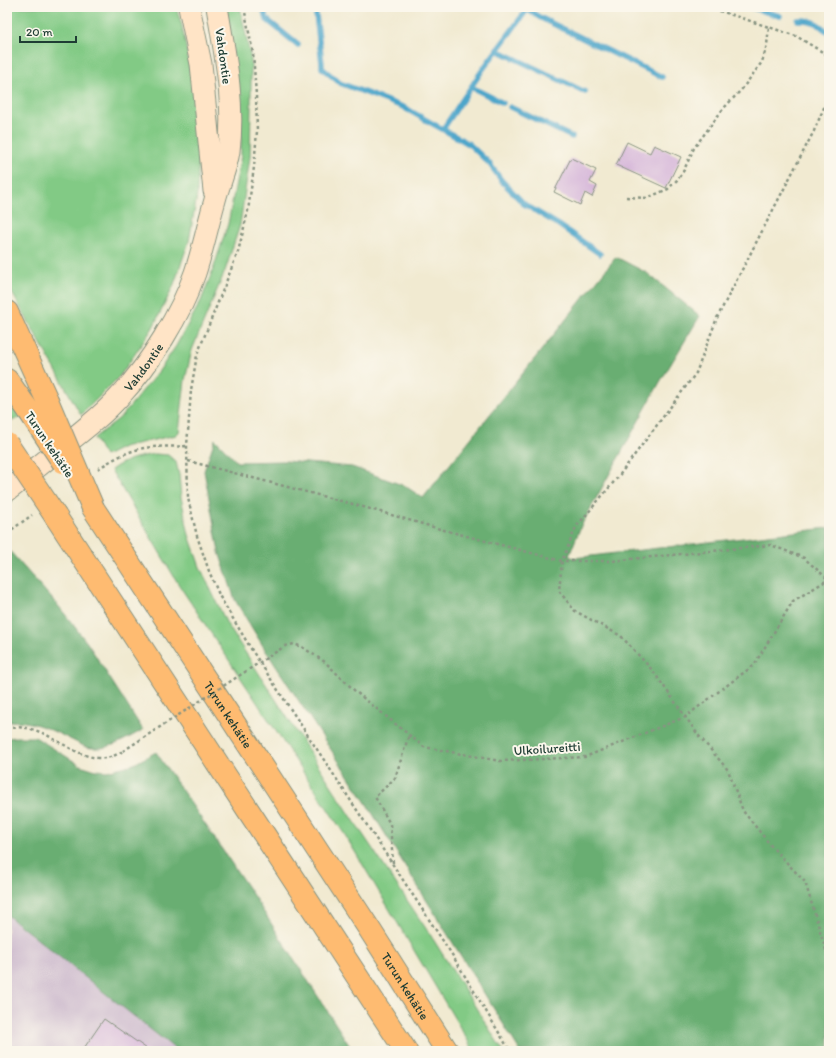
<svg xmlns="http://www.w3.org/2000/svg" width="836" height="1058" font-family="Itim,sans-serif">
	<rect width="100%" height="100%" fill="#fbf7ec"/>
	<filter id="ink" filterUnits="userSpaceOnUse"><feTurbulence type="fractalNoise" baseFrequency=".025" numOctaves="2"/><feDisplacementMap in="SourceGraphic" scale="8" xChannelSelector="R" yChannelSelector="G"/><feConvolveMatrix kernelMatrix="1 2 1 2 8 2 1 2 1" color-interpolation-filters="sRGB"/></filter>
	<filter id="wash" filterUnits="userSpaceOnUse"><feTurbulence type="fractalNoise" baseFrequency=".012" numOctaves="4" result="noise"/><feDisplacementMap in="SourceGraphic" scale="16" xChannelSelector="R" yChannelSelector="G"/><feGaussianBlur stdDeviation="0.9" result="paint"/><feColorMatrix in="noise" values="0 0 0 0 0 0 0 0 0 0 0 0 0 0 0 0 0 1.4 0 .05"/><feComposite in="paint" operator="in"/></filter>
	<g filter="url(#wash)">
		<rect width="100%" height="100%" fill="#f1ead1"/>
		<!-- industrial -->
		<path fill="#cfbdcf" d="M7,915L174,1048L187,1051H7Z"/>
		<!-- green -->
		<path fill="#82ca85" stroke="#50845c" d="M8,7H176L182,26L195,95L199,147L197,195L189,241L173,287L152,329L120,376L81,415L7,284V8Z
			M226,7H240L251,60V106L250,157L240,225L225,271L192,350L185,380L179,432L176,435L123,447L105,456L94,438L121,417L159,371L176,346L201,301L214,267L228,224L241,156V111Z
			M7,399L20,417L10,422L7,418Z
			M155,454L168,455L176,462L179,475L181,497L189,535L200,567L227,624L358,827L433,939L503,1051H474L345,835L179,585L111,470C126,459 138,457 155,454Z"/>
		<!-- forest -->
		<path fill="#69ae72" stroke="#447653" d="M616,257L647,273L700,316L660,382L581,526L569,556L574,558L828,528L829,526V1051H520L366,803L266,651L235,600L219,552L204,471L215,439L237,462L285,461L352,467L405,486L423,498Z
			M7,548L61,609L88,644L143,730C124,740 107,752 86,747C62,736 33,717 7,722Z
			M16,737H35L80,765L96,770L107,771L134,764L156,752L249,889L353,1051H187L174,1048L7,915V738Z"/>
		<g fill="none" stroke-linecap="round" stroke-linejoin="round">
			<!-- stream -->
			<path stroke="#4da6ca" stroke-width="5.5" d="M263,7L266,19L298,45
				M315,7L322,63V68L340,83L403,107L469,144L489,163L502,181L524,204L559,225L600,254
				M750,7L780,16
				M528,10L539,17L662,77
				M798,20C813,19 818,24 829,33
				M497,50L585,92
				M471,87L503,103
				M510,107L572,137
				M443,129L483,69L529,7"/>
		</g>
		<g id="blocks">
			<!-- building -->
			<path fill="#d5b5d9" d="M627,142L650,153L654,145L681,157L666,188L616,165Z
				M571,158L596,170L590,182L597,186L592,197L585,193L580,205L554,192Z
				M104,1019L150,1051H82Z"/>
		</g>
	</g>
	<g filter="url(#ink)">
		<use href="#blocks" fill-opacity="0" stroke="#889482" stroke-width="1"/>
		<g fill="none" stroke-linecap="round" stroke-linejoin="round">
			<defs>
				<g id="secondary">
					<path d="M189,7L201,64L214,191"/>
					<path id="s1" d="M7,491C27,476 46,460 66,444C85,429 104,414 120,396C150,364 181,314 195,273C203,249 208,224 215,200C219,184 227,167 229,151C235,103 225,54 217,7"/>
				</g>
				<g id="highway">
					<path d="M7,312L47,400"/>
					<path d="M7,380L29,411"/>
					<path id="s2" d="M93,508L368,927L447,1051"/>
					<path d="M56,517L406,1051"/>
				</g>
			</defs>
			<!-- secondary casing -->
			<use href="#secondary" stroke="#889482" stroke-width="23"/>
			<!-- highway casing -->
			<use href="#highway" stroke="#889482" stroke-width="24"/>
			<!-- path -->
			<path stroke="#889482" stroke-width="2.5" stroke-dasharray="3 3" stroke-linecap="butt" d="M244,7L253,53L256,95L257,131L254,167L248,211L238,252L197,355L191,390L187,446L188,498L197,536L209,571L220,597L253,652L451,953L510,1051
				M708,7L796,36L829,56
				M829,96L814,131L717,318L696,373L618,477L576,527L562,561L559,591L575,611L621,636L653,671L699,736L728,770L743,811L772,847L805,882L829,960
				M626,197L647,198L668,189L677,180L684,170L694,148L723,109L742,89L762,62L767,45L769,27
				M188,461L360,506L440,529L562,561H612L771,545L804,558L829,580
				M98,469C114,458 133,448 153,447C164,446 176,447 187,446
				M7,533L32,515
				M285,646L294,644L302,647L325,662L356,692L424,747L500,761L585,757L685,717L754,665L793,601L829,579
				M7,729C42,719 68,757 100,758C108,759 116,755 123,751
				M393,863L390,824L375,797L395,778L409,735"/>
			<!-- secondary -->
			<use href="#secondary" stroke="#ffe4c6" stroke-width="21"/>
			<!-- highway -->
			<use href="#highway" stroke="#febb71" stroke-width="22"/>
			<defs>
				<path id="highway-bridge" d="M47,400L93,508
					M29,411L63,462
					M7,444L56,517"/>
			</defs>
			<!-- highway-bridge casing -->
			<use href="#highway-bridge" stroke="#889482" stroke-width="24" stroke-linecap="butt"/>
			<!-- path-bridge -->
			<path stroke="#889482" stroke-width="2.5" stroke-dasharray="3 3" stroke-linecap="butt" d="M123,751L285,646"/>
			<!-- highway-bridge -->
			<use href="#highway-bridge" stroke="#febb71" stroke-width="22"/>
		</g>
	</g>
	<g text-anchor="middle" stroke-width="4" stroke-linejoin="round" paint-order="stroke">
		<!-- street labels -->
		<g font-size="13" fill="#1f3d34" stroke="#fbf7ec">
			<text transform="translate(224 56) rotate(82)" y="5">Vahdontie</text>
			<text dy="5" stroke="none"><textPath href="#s1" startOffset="185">Vahdontie</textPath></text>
			<text transform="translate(50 444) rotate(56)" y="5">Turun kehätie</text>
			<text dy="5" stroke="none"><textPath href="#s2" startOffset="247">Turun kehätie</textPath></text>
			<text transform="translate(547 748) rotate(-4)" y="5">Ulkoilureitti</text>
			<text dy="5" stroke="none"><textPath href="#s2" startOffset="571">Turun kehätie</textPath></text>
		</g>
	</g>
	<!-- margin -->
	<rect width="836" height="1058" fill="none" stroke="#fbf7ec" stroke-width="24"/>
	<!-- scale -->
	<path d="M20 36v6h56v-6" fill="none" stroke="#1f3d34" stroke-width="2"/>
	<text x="26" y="36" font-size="12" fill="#1f3d34" stroke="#fbf7ec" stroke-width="3" paint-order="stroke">20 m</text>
</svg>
